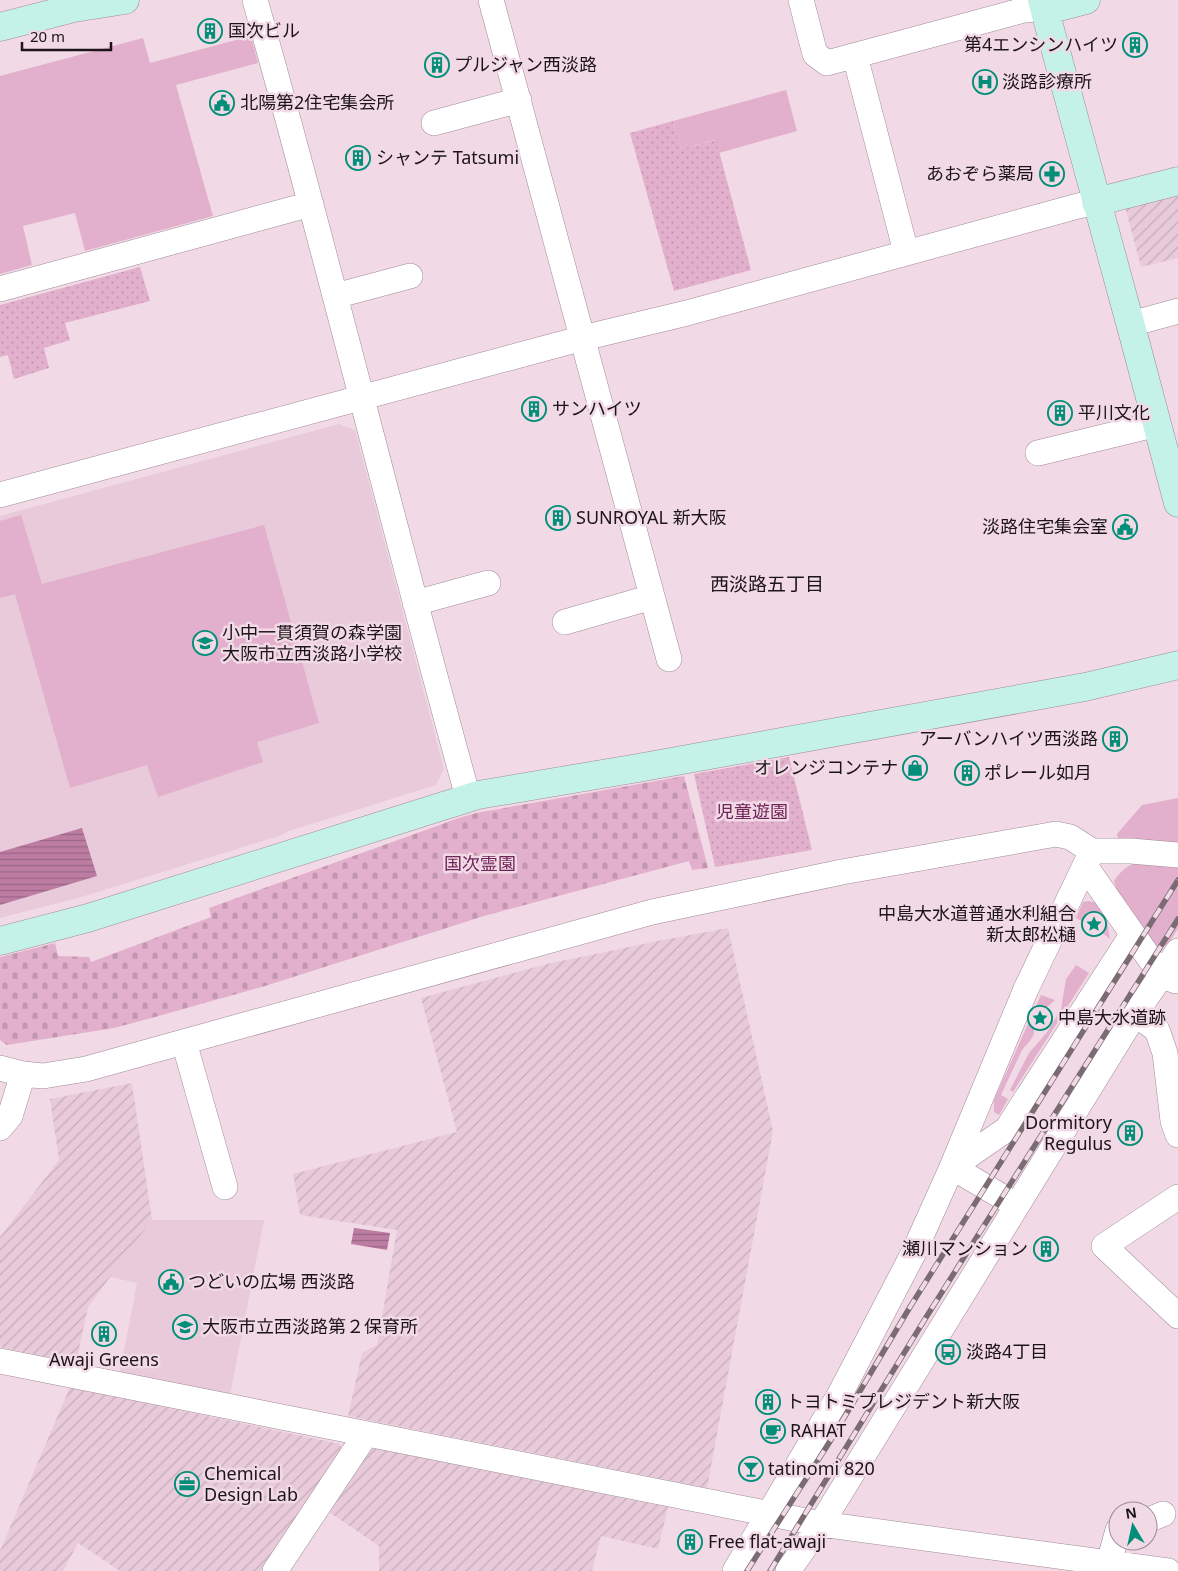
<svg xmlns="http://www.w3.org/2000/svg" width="1178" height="1571" font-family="'Noto Sans','Noto Sans JP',sans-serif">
	<defs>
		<pattern id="industrial-furrows" width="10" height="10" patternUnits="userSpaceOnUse" patternTransform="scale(1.25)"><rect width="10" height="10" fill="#e8cada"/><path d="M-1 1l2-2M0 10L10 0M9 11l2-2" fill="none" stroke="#c6adba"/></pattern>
		<pattern id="cemetery-stones" width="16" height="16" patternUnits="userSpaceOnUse" patternTransform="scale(1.25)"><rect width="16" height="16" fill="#e2afcc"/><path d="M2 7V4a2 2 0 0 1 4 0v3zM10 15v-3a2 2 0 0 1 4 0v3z" fill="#c196ae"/></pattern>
		<pattern id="park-dots" width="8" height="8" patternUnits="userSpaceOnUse" patternTransform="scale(1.25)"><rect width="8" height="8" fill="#e2afcc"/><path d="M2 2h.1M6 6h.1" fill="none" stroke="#c196ae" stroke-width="1.8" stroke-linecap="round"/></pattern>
		<pattern id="water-rules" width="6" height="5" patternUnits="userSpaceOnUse" patternTransform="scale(1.25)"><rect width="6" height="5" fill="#bd7da3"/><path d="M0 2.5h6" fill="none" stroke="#996584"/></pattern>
	</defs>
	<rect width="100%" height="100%" fill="#f1dae6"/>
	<!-- built -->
	<path fill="#e8cada" d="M339,424L355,430L444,769L436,785L289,831L279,836L240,848L78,898L0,918V516Z
		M152,1220H264L230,1395L120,1372L137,1283L110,1277Z"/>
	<!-- industrial -->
	<path fill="url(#industrial-furrows)" d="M1178,193V258L1141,267L1125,207Z
		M728,928L773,1131L707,1488L348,1416L362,1353L377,1345L397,1230L300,1215L293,1174L457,1132L421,998L547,964L663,940Z
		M132,1083L152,1220L88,1307L76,1363L0,1347V1237L59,1160L50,1099Z
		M70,1387L340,1444L342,1452L261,1571H120L78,1543L63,1571H0V1551Z
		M375,1448L668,1507L658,1549L601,1536L592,1571H379V1546L326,1510L367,1450Z"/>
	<!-- green -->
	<path fill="#e2afcc" d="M251,36L258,63L176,85L213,216L85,251L75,213L23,226L32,265L0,274V76L143,38L150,63Z
		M786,90L797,131L719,153L715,140L681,149L673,121Z
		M21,515L42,584L264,525L319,723L257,742L263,762L158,797L147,765L70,788L15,594L0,598V521Z
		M1178,798V846L1118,838L1117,834L1142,805Z
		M1140,861L1178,865V928L1168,945L1157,947L1117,891L1114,881C1121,870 1128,865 1140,861Z
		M1089,901L1097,903L1107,922L1110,939L1099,930L1076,918L1083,902Z
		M1076,965L1089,973L1013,1092L1010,1090L1029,1053L1048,1031L1061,1009L1066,979Z
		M1041,995L1055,1000L1046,1008L1039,1011L1034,1019V1034L1030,1041L1022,1050L1001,1095L1008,1099L999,1115L994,1112V1100Z"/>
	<!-- cemetery -->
	<path fill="url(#cemetery-stones)" d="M684,776L708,868L692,870L689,861L484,916L265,986L155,1017L114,1028L7,1045L0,1040V957L55,943L58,956L89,957L91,962L211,917L209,908L459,818L476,813Z"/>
	<!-- park -->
	<path fill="url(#park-dots)" d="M673,121L681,149L716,140L751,270L674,291L630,133Z
		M140,267L150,301L65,323L70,340L44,348L49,368L14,379L8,355L0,357V305Z
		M789,757L812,850L715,867L694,774Z"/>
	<!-- water -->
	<path fill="url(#water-rules)" d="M82,828L97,876L0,905V852Z
		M354,1228L390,1233L387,1250L351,1244Z"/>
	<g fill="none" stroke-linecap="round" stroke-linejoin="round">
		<defs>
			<path id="street" d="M255,0C330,265 394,532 468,797
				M491,0L669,659
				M801,0L815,54L827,63L1024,10L1044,8
				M855,56L906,252
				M434,123L519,100
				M0,289L311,204
				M335,296L410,276
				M1131,324L1178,311
				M1038,453L1157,424
				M0,495L583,338L687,313L1078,206L1096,202
				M415,603L488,583
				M565,622L652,597
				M1085,866L1162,976L1176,981
				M1135,1014L1157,1030L1165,1053L1173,1121L1178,1135
				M184,1042L225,1187
				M0,1068L23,1074L43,1076L86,1069L652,912L842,872L1056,834L1070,837L1092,851H1131L1178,855
				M0,1128L10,1116L23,1074
				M1178,1197L1104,1246L1178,1316
				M1016,1205L952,1167L1007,1129L1132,935
				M0,1361L821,1524L1168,1571
				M1148,1520L1163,1514
				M1109,1563L1118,1530
				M275,1571L366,1434
				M735,1571L840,1394L913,1254L952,1167L1026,989L1092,851
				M788,1571L821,1524L1135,1014L1178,951"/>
			<path id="secondary" d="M1042,0C1088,168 1134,335 1178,503
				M1044,8L1063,6L1086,0
				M0,27L74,8L125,0
				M1096,202L1178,181
				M0,941L88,918L478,795L638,768L1085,687L1178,665"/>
		</defs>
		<!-- street casing -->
		<use href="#street" stroke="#a08b96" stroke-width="26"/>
		<!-- secondary casing -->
		<use href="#secondary" stroke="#a08b96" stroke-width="29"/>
		<!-- street -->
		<use href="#street" stroke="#fff" stroke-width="25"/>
		<!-- secondary -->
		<use href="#secondary" stroke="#c4f1e8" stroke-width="28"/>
		<defs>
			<path id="rail" d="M747,1571L829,1443L910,1307L1178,880
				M770,1571L925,1319L1178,919"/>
		</defs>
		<!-- rail casing -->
		<use href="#rail" stroke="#7b6c74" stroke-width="5.5"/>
		<!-- rail -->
		<use href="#rail" stroke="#f1dae6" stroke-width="4" stroke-dasharray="11" stroke-linecap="butt"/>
	</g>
	<!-- icons -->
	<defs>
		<symbol id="building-ring" viewBox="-11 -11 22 22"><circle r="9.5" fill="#f1dae6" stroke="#028e78" stroke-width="1.5"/><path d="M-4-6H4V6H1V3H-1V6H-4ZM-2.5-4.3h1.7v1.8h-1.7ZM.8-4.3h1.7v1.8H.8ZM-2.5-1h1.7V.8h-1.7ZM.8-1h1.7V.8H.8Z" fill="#028e78"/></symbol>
		<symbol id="hospital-ring" viewBox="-11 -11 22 22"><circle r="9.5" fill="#f1dae6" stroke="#028e78" stroke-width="1.5"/><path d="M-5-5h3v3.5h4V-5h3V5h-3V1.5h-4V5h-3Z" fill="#028e78"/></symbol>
		<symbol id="civic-ring" viewBox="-11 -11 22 22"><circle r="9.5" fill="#f1dae6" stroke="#028e78" stroke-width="1.5"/><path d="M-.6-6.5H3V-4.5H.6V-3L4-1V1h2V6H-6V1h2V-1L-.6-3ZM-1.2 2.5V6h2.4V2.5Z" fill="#028e78"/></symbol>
		<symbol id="pharmacy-ring" viewBox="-11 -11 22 22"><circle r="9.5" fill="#f1dae6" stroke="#028e78" stroke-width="1.5"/><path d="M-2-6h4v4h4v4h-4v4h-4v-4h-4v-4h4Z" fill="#028e78"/></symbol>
		<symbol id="school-ring" viewBox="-11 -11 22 22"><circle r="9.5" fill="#f1dae6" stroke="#028e78" stroke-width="1.5"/><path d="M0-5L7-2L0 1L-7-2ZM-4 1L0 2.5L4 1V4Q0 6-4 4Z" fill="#028e78"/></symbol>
		<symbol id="shop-ring" viewBox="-11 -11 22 22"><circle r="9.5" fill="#f1dae6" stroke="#028e78" stroke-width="1.5"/><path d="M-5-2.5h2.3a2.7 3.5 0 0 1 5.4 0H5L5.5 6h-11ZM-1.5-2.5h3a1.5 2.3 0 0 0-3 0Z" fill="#028e78"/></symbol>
		<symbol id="sight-ring" viewBox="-11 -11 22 22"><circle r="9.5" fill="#f1dae6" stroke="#028e78" stroke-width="1.5"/><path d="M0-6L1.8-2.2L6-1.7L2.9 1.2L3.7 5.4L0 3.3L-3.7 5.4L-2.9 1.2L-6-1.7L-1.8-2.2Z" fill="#028e78"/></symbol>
		<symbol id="bus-ring" viewBox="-11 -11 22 22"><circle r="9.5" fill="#f1dae6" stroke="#028e78" stroke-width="1.5"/><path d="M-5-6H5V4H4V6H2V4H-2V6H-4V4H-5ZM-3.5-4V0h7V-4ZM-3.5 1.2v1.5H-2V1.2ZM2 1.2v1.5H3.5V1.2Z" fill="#028e78"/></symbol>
		<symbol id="cafe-ring" viewBox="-11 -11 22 22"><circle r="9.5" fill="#f1dae6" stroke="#028e78" stroke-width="1.5"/><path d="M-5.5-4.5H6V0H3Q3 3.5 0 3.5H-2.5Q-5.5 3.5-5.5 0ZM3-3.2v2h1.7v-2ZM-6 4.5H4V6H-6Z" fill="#028e78"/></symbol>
		<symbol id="bar-ring" viewBox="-11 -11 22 22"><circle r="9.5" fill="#f1dae6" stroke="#028e78" stroke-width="1.5"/><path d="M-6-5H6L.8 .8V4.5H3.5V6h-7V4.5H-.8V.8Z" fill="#028e78"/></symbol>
		<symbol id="office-ring" viewBox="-11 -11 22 22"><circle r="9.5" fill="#f1dae6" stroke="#028e78" stroke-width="1.5"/><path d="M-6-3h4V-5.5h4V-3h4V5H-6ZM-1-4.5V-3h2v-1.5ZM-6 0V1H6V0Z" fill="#028e78"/></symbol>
	</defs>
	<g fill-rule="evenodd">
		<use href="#building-ring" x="196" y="17" width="28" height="28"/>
		<use href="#building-ring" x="1121" y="31" width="28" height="28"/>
		<use href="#building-ring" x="423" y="51" width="28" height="28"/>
		<use href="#hospital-ring" x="971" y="68" width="28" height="28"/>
		<use href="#civic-ring" x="208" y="89" width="28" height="28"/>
		<use href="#building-ring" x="344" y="144" width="28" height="28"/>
		<use href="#pharmacy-ring" x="1038" y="160" width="28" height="28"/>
		<use href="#building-ring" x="520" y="395" width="28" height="28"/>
		<use href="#building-ring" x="1046" y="399" width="28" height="28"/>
		<use href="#building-ring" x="544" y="504" width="28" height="28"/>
		<use href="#civic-ring" x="1111" y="513" width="28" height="28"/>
		<use href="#school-ring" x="191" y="629" width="28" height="28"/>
		<use href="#building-ring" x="1101" y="725" width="28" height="28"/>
		<use href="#shop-ring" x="901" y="754" width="28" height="28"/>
		<use href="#building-ring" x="953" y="759" width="28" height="28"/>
		<use href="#sight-ring" x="1080" y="910" width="28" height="28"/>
		<use href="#sight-ring" x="1026" y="1004" width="28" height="28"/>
		<use href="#building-ring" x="1116" y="1119" width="28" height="28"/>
		<use href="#building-ring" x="1032" y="1235" width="28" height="28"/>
		<use href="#civic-ring" x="157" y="1268" width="28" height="28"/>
		<use href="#school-ring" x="171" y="1313" width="28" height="28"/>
		<use href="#building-ring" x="90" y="1320" width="28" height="28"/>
		<use href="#bus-ring" x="934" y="1338" width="28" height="28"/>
		<use href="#building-ring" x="754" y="1388" width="28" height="28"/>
		<use href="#cafe-ring" x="759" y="1417" width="28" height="28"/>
		<use href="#bar-ring" x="737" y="1455" width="28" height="28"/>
		<use href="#office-ring" x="173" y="1470" width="28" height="28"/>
		<use href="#building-ring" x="676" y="1528" width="28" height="28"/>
	</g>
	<g text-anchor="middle" stroke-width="5" stroke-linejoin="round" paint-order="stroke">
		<!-- poi labels -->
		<g font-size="18" fill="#1c1418" stroke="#f1dae6" text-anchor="start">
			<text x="228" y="37">国次ビル</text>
			<text x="1118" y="51" text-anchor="end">第4エンシンハイツ</text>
			<text x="454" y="71">プルジャン西淡路</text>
			<text x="1002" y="88">淡路診療所</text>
			<text x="240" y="109">北陽第2住宅集会所</text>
			<text x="376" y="164">シャンテ Tatsumi</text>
			<text x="1034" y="180" text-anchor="end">あおぞら薬局</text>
			<text x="552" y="415">サンハイツ</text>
			<text x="1078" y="419">平川文化</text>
			<text x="576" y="524">SUNROYAL 新大阪</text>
			<text x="1108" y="533" text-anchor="end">淡路住宅集会室</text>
			<text x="222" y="639">小中一貫須賀の森学園<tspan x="222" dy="21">大阪市立西淡路小学校</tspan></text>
			<text x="1098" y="745" text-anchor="end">アーバンハイツ西淡路</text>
			<text x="898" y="774" text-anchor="end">オレンジコンテナ</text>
			<text x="984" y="779">ポレール如月</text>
			<text x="1076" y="920" text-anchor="end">中島大水道普通水利組合<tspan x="1076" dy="21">新太郎松樋</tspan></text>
			<text x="1058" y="1024">中島大水道跡</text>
			<text x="1112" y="1129" text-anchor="end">Dormitory<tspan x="1112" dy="21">Regulus</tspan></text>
			<text x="1028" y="1255" text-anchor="end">瀬川マンション</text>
			<text x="188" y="1288">つどいの広場 西淡路</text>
			<text x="202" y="1333">大阪市立西淡路第２保育所</text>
			<text x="966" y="1358">淡路4丁目</text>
			<text x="104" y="1366" text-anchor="middle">Awaji Greens</text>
			<text x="786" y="1408">トヨトミプレジデント新大阪</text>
			<text x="790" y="1437">RAHAT</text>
			<text x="768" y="1475">tatinomi 820</text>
			<text x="204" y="1480">Chemical<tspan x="204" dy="21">Design Lab</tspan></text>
			<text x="708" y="1548">Free flat-awaji</text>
		</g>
		<!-- park labels -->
		<g font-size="18" fill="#702356" stroke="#f1dae6">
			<text x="752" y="818">児童遊園</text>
			<text x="480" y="870">国次霊園</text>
		</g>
		<!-- neighbourhood labels -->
		<g font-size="19" fill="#1c1418" stroke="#f1dae6">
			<text x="767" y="591">西淡路五丁目</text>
		</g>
	</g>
	<!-- north arrow -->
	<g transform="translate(1133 1526) rotate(351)"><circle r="24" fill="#f1dae6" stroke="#9c8b94"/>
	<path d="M0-4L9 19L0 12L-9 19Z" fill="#028e78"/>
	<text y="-8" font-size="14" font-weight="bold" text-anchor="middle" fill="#1c1418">N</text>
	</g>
	<!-- scale -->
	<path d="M22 42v8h89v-8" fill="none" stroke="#1c1418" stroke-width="2.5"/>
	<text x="30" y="42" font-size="15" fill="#1c1418" stroke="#f1dae6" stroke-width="4" paint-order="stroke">20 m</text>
</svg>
